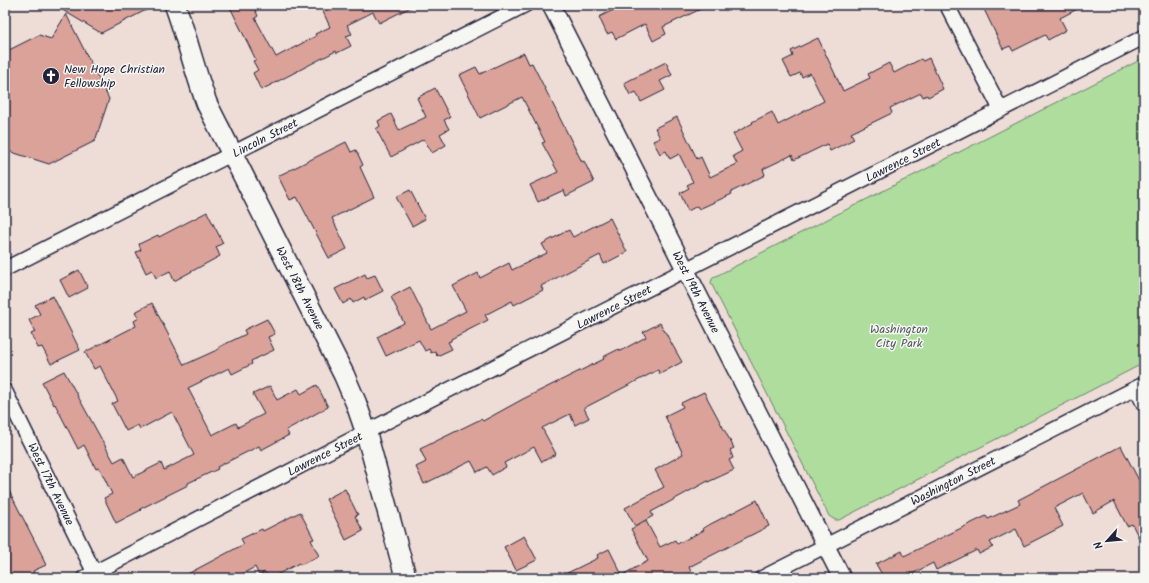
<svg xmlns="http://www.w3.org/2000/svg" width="1149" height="583" font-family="Kalam,sans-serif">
	<rect width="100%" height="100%" fill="#eeddd7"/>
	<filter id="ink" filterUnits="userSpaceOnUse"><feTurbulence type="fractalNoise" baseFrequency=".025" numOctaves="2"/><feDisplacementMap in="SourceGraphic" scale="8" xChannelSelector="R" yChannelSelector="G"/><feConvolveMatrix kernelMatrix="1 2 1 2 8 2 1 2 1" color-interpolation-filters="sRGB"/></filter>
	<g filter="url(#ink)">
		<!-- green -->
		<path fill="#aedd9d" stroke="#68806c" d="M1144,58V363L839,520H835L829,516L711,283L712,279L714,277Z"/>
		<!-- building -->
		<path fill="#dba299" stroke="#22223b" d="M54,5H156L101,33Z
			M229,5H253L258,16L255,18L276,57L316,36L315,34L330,27L320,5H415L379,23L373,12L347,25L352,34L346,36L351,46L337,53L336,51L261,90L253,73L258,70L253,61L256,60Z
			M623,5H709L663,27L666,34L653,41L645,24L616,39L612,32L607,34L599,17Z
			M982,5H1085L1060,18L1066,30L1048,40L1045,35L1013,51L1010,46L1003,49Z
			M66,14L109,99L95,141L49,164L5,150V52L39,35L51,39Z
			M818,38L843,91L870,78L868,74L889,63L894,73L921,59L923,61L929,58L943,89L928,97L927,95L923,97L921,93L890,108L892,113L851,133L854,139L830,151L827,144L794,160L792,155L763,169L765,175L731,192L732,194L699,209L697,206L688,211L680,193L689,188L687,185L693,182L679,154L670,159L666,151L660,154L653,141L660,138L655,128L677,117L697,159L701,157L710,177L737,164L733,156L742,151L733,134L753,123L752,122L772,112L778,125L824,101L810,73L802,77L800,73L791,77L783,61L793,56L791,51Z
			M524,53L529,64L532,63L582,162L584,161L594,182L566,196L564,190L538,202L530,185L558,172L542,143L545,142L522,97L480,118L459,75L476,67L480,74Z
			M666,62L672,75L660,81L665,90L641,102L636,92L630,95L624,83Z
			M435,88L450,117L444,120L449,129L440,134L446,145L432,153L424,139L391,157L376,129L380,126L378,121L391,114L399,130L426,117L417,98Z
			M346,142L351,152L356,150L363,165L360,167L374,197L332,218L347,249L329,258L297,197L290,200L278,176Z
			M410,190L425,219L412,226L396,197Z
			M207,212L223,243L216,247L220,256L174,281L170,271L156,278L152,270L146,273L136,252L141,250L139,244L158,235L159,237Z
			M610,218L627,252L604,264L600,255L541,286L543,290L514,305L512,301L485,315L488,320L451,339V341L448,342L452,349L437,356L435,351L431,353L429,349L425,351L419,340L386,356L377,337L404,323L391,297L410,287L431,329L466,311L453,286L478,273L480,278L509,263L512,270L547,253L542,244L569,230L573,237Z
			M79,270L88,288L69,298L60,280Z
			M365,274L367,278L375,275L383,291L365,300L364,297L353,303L351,299L343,304L335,289Z
			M53,296L80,350L51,364L42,347L38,348L31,334L35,332L29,320L40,314L35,305Z
			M152,303L184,365L219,349V347L246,334L244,330L267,319L275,334L268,337L274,350L251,361L252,364L232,374L229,368L188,388L212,435L236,423L238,427L264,414L253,394L270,386L277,400L298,389L301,394L317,385L328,407L286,430L289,435L261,450L259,446L217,467L218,469L188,483V485L140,509L141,510L116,523L104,498L112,494L99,467L96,469L84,445L78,449L55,404L54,405L42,382L64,371L114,462L123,457L133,477L161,463L164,470L194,455L172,412L140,429L138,425L126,431L112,404L118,401L100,366L94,369L85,352L136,326L134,321L139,318L135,312Z
			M660,323L682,362L660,374L658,370L584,408L589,418L575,425L570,414L542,428L556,454L542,462L534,447L504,463L506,467L492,475L487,467L477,472L471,461L424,484L416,467L426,462L420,449L481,419L483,421L523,399L604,359L603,357L619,349L620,351L646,337L643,332Z
			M704,392L734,448L730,450L733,458L729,460L734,470L708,482V481L651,512L653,516L635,526L625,508L664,487L655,470L683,454L665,416L683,407L681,403Z
			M1121,446L1144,490V548L1132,524L1127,526L1114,501L1093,513L1083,493L1054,508L1063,526L1024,546L1016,529L990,542L993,547L979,554L977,550L936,570L933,563L904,578H884L876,564L902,551L904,556L986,516L988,519L1020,504L1018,500Z
			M5,483L43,557H42L46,565L33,571L34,574L26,578H8L5,572Z
			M345,489L358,515L355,516L363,531L346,540L326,499Z
			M757,500L769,526L689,567L691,572L680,578H557L598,558L597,555L609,549L622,575L648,561L631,529L646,521L660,547L675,540L677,544L704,530L703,528Z
			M300,512L314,539L311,540L319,556L300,565L299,563L271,578H268L265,572L259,575L255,567L235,578H180L244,544L241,539L262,529L263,531Z
			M524,536L537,560L516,570L504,547Z"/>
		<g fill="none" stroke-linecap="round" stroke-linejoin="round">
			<defs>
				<path id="minor" d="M947,5L1001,110
					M5,269L525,5
					M1136,388L1144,404
					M5,391L97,578
					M84,578L366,432L1144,37
					M762,578L1144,384"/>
				<path id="tertiary" d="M551,5L842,578"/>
				<path id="secondary" d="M175,5C187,38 195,72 207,104L344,375L356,403L366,432L406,578"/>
			</defs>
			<!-- minor casing -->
			<use href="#minor" stroke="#22223b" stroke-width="17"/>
			<!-- tertiary casing -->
			<use href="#tertiary" stroke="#22223b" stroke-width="20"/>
			<!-- secondary casing -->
			<use href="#secondary" stroke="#22223b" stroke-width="23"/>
			<!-- minor -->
			<use href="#minor" stroke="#f6f6f2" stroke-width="14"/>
			<!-- tertiary -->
			<use href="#tertiary" stroke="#f6f6f2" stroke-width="17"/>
			<!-- secondary -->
			<use href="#secondary" stroke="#f6f6f2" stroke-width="20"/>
		</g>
	</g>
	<!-- icons -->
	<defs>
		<symbol id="church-disc" viewBox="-11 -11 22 22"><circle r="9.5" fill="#22223b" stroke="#f6f6f2"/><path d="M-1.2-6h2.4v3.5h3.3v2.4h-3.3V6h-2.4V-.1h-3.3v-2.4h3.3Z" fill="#fff"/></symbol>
	</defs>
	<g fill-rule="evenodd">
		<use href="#church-disc" x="41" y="66" width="20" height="20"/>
	</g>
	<g text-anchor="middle" stroke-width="3" stroke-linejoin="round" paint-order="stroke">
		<!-- poi labels -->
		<g font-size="12" fill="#22223b" stroke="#f6f6f2" text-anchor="start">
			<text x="64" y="73">New Hope Christian<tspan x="64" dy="14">Fellowship</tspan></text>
		</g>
		<!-- street labels -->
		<g font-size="12" fill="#22223b" stroke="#f6f6f2">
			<text transform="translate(265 138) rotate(-27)" y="4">Lincoln Street</text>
			<text transform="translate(903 160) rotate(-27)" y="4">Lawrence Street</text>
			<text transform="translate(300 288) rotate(63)" y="4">West 18th Avenue</text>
			<text transform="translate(696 292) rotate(63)" y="4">West 19th Avenue</text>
			<text transform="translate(614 307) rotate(-27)" y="4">Lawrence Street</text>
			<text transform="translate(325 454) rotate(-27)" y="4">Lawrence Street</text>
			<text transform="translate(953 481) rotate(-27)" y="4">Washington Street</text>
			<text transform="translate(51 484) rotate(64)" y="4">West 17th Avenue</text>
		</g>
		<!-- park labels -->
		<g font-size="12" fill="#4c5a58" stroke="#f6f6f2">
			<text x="899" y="333">Washington<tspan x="899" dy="14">City Park</tspan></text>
		</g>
	</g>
	<!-- margin -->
	<rect width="1149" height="583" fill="none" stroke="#f6f6f2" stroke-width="20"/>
	<rect x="10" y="10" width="1129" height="563" fill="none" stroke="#22223b" stroke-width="1.5" filter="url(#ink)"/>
	<!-- north arrow -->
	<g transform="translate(1107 541) rotate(243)" stroke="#f6f6f2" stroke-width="3" paint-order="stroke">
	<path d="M0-3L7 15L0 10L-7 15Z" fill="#22223b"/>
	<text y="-6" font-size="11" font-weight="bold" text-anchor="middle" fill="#22223b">N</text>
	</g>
</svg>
